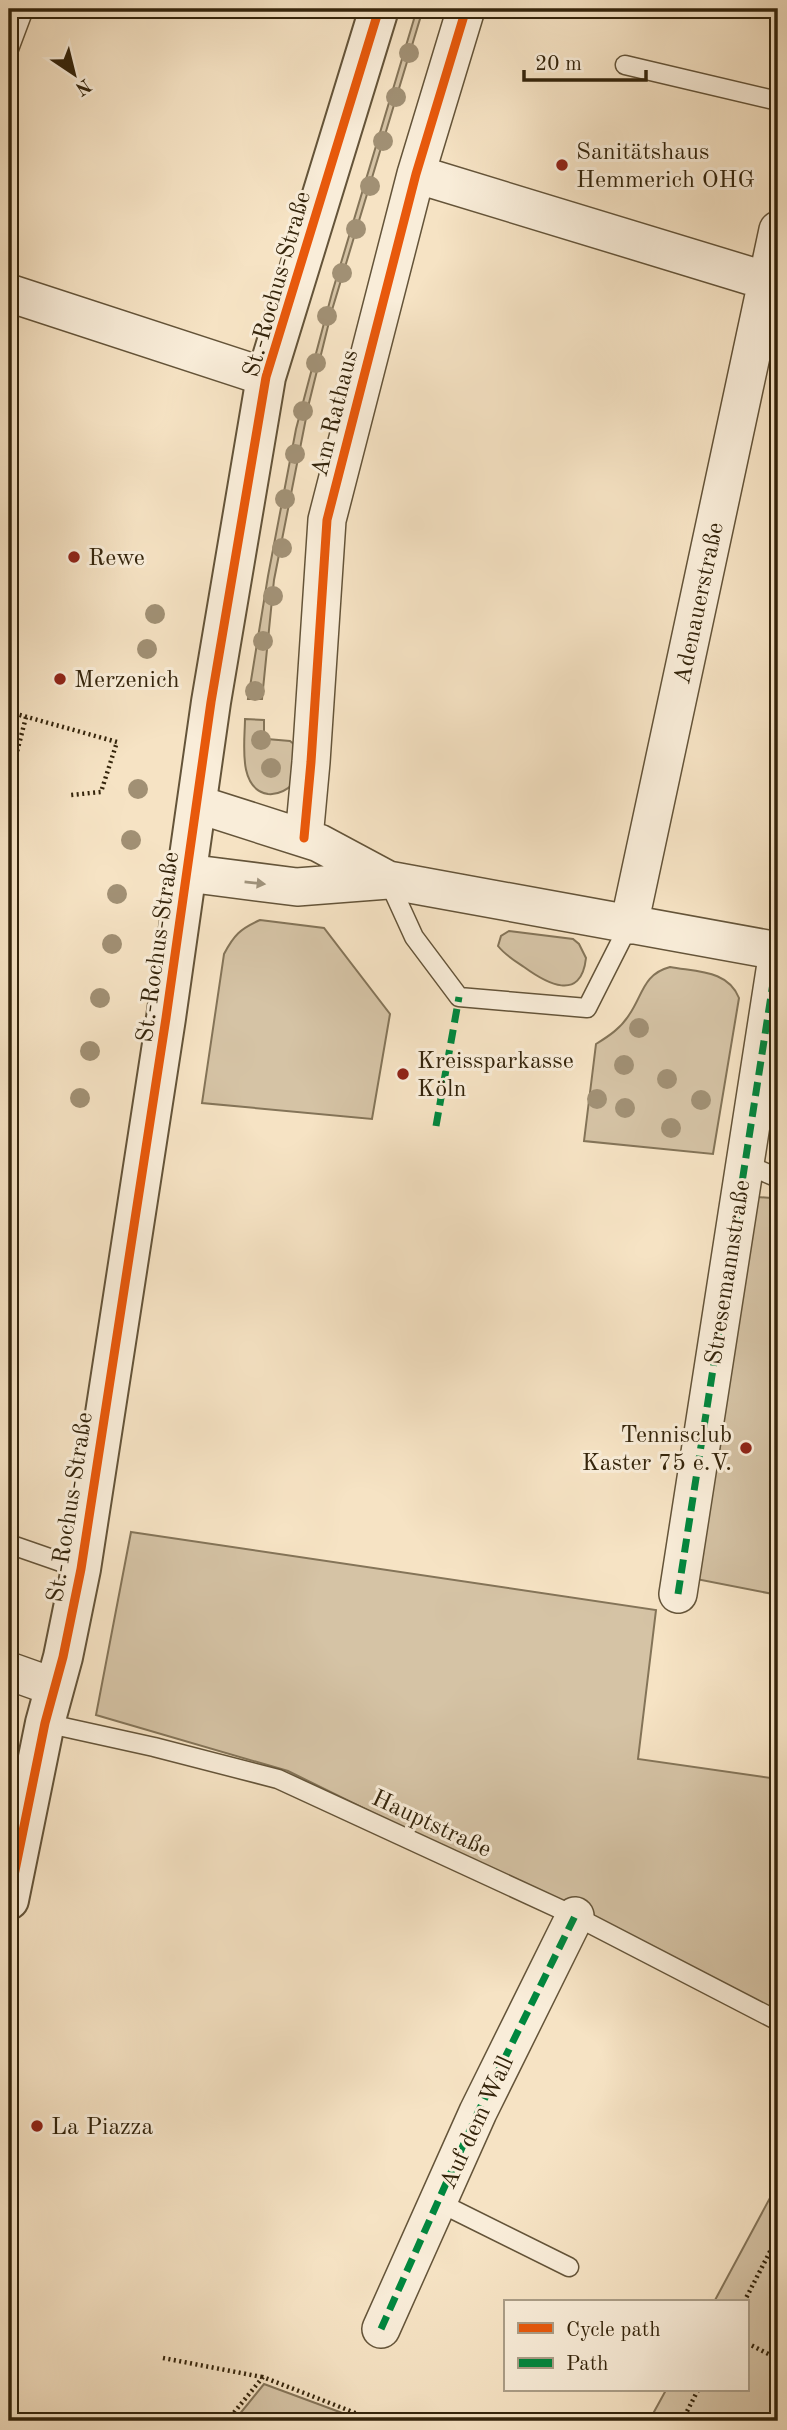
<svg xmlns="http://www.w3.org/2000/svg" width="787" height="2430" font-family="'Old Standard TT',serif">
	<rect width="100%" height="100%" fill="#f6e3c4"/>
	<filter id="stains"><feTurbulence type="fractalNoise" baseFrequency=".00286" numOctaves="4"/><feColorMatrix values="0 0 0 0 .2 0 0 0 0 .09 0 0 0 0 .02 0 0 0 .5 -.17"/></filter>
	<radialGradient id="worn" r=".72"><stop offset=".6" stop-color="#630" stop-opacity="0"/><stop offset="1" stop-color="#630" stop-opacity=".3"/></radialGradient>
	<!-- green -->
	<path fill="#d5c3a5" stroke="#847458" stroke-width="2" d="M417,9H423L332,310L309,403L274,580L262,699H248L268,576L296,429L332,293Z
		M245,719L264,720V733L267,739L290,741L295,745L294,783C287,790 278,795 268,794C237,789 245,741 245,719Z
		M260,920L324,928L390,1014L372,1119L202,1103L224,954C234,935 240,929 260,920Z
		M509,931L573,939L579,944L586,958C581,1003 546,983 524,967C515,961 505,955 498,946L501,936Z
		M670,967C697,972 728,970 739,998L713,1154L584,1141L596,1044C609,1036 621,1028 629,1015C643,995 643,974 670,967Z
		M757,1197L771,1198L778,1214V1595L691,1578Z
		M131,1532L656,1610L638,1759L778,1779V2012L288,1771L96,1715Z
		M778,2183V2421H649L666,2390H747V2302H714Z
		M264,2384L364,2421H234Z"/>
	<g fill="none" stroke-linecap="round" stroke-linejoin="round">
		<defs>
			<path id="service" d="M9,49L24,9
				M625,65L778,101
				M388,880L414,937L459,997L587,1008L629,925
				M743,1163L778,1178
				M9,1544L81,1569
				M45,1723L154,1747L278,1779L575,1916L778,2021
				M438,2202L569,2267"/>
			<path id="minor" d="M416,174L767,281
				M9,293L266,377
				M197,804L319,843L388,880
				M304,838L311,762L327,520L416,174L466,9
				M187,873L297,887L388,880L778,951
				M629,925L778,230
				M678,1594L778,951
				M9,1671L54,1687
				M381,2329L478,2112L575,1916"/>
			<path id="tertiary" d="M9,1900L45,1723L63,1657L81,1569L166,1018L211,702L266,377L379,9"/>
		</defs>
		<!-- service casing -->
		<use href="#service" stroke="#645439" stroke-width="21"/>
		<!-- minor casing -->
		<use href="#minor" stroke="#645439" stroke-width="40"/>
		<!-- tertiary casing -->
		<use href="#tertiary" stroke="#645439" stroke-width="42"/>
		<!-- path -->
		<path stroke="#34240b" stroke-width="4.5" stroke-dasharray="2 3.5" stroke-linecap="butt" d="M9,712L117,742L101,792L71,795
			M9,783L26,717
			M744,2302L778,2236
			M747,2343L778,2359
			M163,2358L262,2377
			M9,2411L34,2421
			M227,2421L263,2377L376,2421
			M682,2421L698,2390"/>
		<!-- service -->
		<use href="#service" stroke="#f9edd9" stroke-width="18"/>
		<!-- minor -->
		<use href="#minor" stroke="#f9edd9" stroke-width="37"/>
		<!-- tertiary -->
		<use href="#tertiary" stroke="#f9edd9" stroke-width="38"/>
		<!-- quiet -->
		<path stroke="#00873e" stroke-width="7" stroke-dasharray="14 7" stroke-linecap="butt" d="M436,1126L459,997
			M678,1594L778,951
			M381,2329L478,2112L575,1916"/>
		<defs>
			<path id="cycleway" d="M304,838L311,762L327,520L416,174L466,9
				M9,1900L45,1723L63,1657L81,1569L166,1018L211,702L266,377L379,9"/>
		</defs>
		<!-- cycleway casing -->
		<use href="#cycleway" stroke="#f9edd9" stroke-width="13"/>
		<!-- cycleway -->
		<use href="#cycleway" stroke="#e8590c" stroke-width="9"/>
	</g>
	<!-- trees -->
	<g fill="#a19074">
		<circle cx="409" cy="53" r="10"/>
		<circle cx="396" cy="97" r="10"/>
		<circle cx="383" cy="141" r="10"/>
		<circle cx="370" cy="186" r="10"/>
		<circle cx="356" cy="229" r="10"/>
		<circle cx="342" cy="273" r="10"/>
		<circle cx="327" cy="316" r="10"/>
		<circle cx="316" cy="363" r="10"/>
		<circle cx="303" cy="411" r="10"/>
		<circle cx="295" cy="454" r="10"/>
		<circle cx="285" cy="499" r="10"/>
		<circle cx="282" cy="548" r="10"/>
		<circle cx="273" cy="596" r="10"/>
		<circle cx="155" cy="614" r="10"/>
		<circle cx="263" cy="641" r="10"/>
		<circle cx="147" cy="649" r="10"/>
		<circle cx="255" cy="691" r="10"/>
		<circle cx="261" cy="740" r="10"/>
		<circle cx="271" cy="768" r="10"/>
		<circle cx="138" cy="789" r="10"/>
		<circle cx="131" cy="840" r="10"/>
		<circle cx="117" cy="894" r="10"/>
		<circle cx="112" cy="944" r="10"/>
		<circle cx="100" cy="998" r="10"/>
		<circle cx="639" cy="1028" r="10"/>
		<circle cx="90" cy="1051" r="10"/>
		<circle cx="624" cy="1065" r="10"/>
		<circle cx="667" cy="1079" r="10"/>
		<circle cx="80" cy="1098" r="10"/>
		<circle cx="597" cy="1099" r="10"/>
		<circle cx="701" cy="1100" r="10"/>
		<circle cx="625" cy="1108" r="10"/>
		<circle cx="671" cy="1128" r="10"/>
	</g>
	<!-- one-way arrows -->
	<defs><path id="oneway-solid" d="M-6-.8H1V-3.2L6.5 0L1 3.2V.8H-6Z" transform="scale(1.75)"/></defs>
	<use fill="#a0937c" href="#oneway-solid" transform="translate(255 883) rotate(6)"/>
	<!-- markers -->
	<g fill="#8f2418" stroke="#f9edd9" stroke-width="2.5">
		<circle cx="562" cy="165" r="7"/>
		<circle cx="74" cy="557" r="7"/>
		<circle cx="60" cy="679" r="7"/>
		<circle cx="403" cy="1074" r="7"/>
		<circle cx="746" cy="1448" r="7"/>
		<circle cx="37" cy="2126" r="7"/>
	</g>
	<g text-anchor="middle" stroke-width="6" stroke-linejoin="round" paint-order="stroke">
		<!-- poi labels -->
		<g font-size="24" fill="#34240b" stroke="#f9edd9" text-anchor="start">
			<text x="576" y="159">Sanitätshaus<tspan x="576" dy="28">Hemmerich OHG</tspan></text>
			<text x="88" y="565">Rewe</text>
			<text x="74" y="687">Merzenich</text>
			<text x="417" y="1068">Kreissparkasse<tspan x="417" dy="28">Köln</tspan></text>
			<text x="732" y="1442" text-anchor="end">Tennisclub<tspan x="732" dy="28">Kaster 75 e.V.</tspan></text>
			<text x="51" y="2134">La Piazza</text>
		</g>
		<!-- street labels -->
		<g font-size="24" fill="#34240b" stroke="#f9edd9">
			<text transform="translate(276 284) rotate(-74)" y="8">St.-Rochus-Straße</text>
			<text transform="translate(334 413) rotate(-76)" y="8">Am Rathaus</text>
			<text transform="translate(698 603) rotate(-78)" y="8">Adenauerstraße</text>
			<text transform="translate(157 947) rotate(-82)" y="8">St.-Rochus-Straße</text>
			<text transform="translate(727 1272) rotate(-81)" y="8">Stresemannstraße</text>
			<text transform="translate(69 1507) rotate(-81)" y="8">St.-Rochus-Straße</text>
			<text transform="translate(432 1823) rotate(25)" y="8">Hauptstraße</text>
			<text transform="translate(476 2122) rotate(-65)" y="8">Auf dem Wall</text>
		</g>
	</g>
	<!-- margin -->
	<rect width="787" height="2430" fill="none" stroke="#f6e3c4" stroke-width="35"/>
	<rect x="10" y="10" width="766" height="2409" fill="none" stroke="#34240b" stroke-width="3.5"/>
	<rect x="18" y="18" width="752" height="2395" fill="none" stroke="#34240b" stroke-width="2"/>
	<!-- legend -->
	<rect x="504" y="2300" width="245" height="91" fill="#f9edd9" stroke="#aa9d87" stroke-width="2"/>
	<rect x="518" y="2323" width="35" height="10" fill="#e8590c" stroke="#aa9d87" stroke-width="2"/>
	<text x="566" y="2336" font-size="21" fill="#34240b">Cycle path</text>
	<rect x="518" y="2358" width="35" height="10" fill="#00873e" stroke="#aa9d87" stroke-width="2"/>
	<text x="566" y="2370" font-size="21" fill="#34240b">Path</text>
	<!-- north arrow -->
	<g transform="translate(74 74) rotate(145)" stroke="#f9edd9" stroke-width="5" paint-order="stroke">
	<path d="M0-5L12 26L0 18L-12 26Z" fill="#34240b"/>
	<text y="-10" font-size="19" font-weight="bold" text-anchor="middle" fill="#34240b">N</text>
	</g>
	<!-- scale -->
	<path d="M524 70v10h122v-10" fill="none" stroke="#34240b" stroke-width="3.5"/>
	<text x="535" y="70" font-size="21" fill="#34240b" stroke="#f9edd9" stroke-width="5" paint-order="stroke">20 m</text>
	<rect width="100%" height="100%" filter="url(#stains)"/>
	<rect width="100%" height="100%" fill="url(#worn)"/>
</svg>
